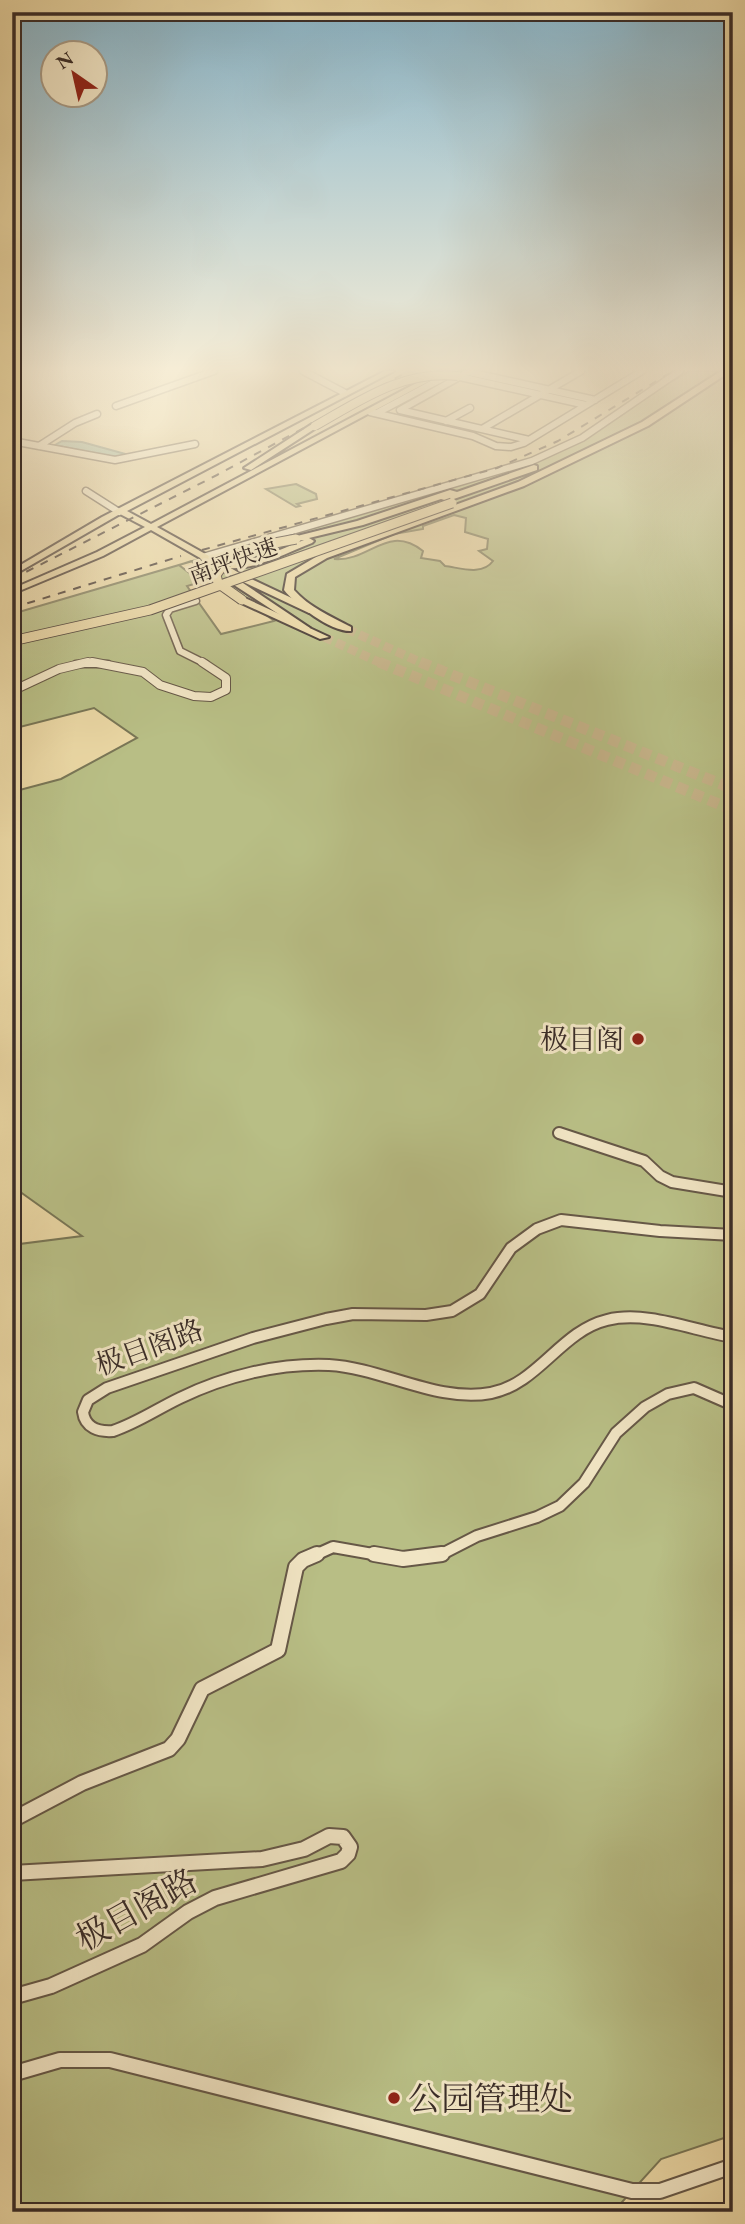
<svg xmlns="http://www.w3.org/2000/svg" width="745" height="2224" font-family="'EB Garamond','Noto Serif SC',serif">
	<rect width="100%" height="100%" fill="#ead7a4"/>
	<filter id="stains"><feTurbulence type="fractalNoise" baseFrequency=".00286" numOctaves="4"/><feColorMatrix values="0 0 0 0 .2 0 0 0 0 .09 0 0 0 0 .02 0 0 0 .5 -.17"/></filter>
	<radialGradient id="worn" r=".72"><stop offset=".6" stop-color="#630" stop-opacity="0"/><stop offset="1" stop-color="#630" stop-opacity=".3"/></radialGradient>
	<!-- green -->
	<path fill="#b8be85" stroke="#797656" stroke-width="2" fill-rule="evenodd" d="M690,371H733V2135L661,2159L613,2212H12V1245L82,1236L12,1186V792L61,779L137,738L94,708L12,729V614L533,461L583,438L642,398ZM454,515L466,518L465,532L488,539L487,549L479,551L493,561C482,576 461,568 445,566L440,561L421,558L423,551C387,523 370,562 334,559L394,534L423,529V526ZM191,561L273,620L274,621L221,634L187,586L201,582L179,565Z
		M296,484L316,494L317,499L297,504L300,506L296,507L266,489Z"/>
	<!-- water -->
	<path fill="#98baa2" stroke="#728271" stroke-width="2" d="M62,441L82,442L129,455L116,458L55,445Z"/>
	<g fill="none" stroke-linecap="round" stroke-linejoin="round">
		<!-- highway-tunnel-far1 -->
		<path stroke="#c7b58b" stroke-width="9" stroke-dasharray="9 4.5" stroke-linecap="butt" d="M347,629L424,664
			M324,637L383,664"/>
		<!-- highway-tunnel -->
		<path stroke="#c7b58b" stroke-width="11" stroke-dasharray="11 6" stroke-linecap="butt" d="M379,662L733,810
			M420,662L733,789"/>
		<defs>
			<path id="minor-far3" d="M303,371L345,393
				M470,371L400,410L529,440
				M469,372L595,400
				M460,377L586,405
				M116,406L214,371
				M370,412L473,436L496,446L511,447L524,443L642,371
				M377,413L456,371
				M446,421L470,408
				M482,429L581,371
				M12,441L115,460L195,444
				M39,446L75,423L97,414
				M86,491L119,512
				M203,557L532,461L582,438L680,371
				M196,601L170,609L166,615L180,651L206,664
				M76,664H108"/>
			<path id="minor-far2" d="M92,662L143,672L160,685L194,696L211,697L226,690V678L202,662
				M12,691L59,669L88,662"/>
			<path id="minor-far1" d="M559,1133L644,1161L660,1176L672,1182L733,1192
				M733,1235L660,1231L561,1220L537,1229L511,1248L480,1294L452,1311L426,1315L353,1314L326,1319L253,1338L107,1388L88,1400L83,1412C85,1428 99,1432 113,1431C137,1423 157,1409 180,1398C225,1376 278,1363 329,1365C383,1368 437,1403 491,1393C538,1384 561,1331 607,1320C647,1310 694,1331 733,1337
				M313,1556L333,1547L384,1556
				M438,1556L477,1536L537,1517L560,1506L584,1483L616,1433L645,1407L668,1394L694,1388L733,1405"/>
			<path id="minor" d="M374,1554L403,1559L442,1554
				M12,1820L82,1783L169,1749L178,1739L202,1689L278,1650L296,1567L303,1560L317,1554
				M12,1873L262,1859L304,1849L329,1836L343,1837L350,1847L348,1854L341,1861L215,1898L188,1912L142,1945L51,1986L12,1997
				M12,2074L60,2060H110L632,2191H660L733,2166"/>
			<path id="major" d="M385,371H394L127,511L151,524L439,371H448L157,527L243,575L315,609V613H309L237,579L151,530L103,556L12,594V589L97,552L145,527L120,514L12,576V570L102,517Z
				M462,371H469L466,373Z
				M312,424L319,426L251,470L244,468Z
				M237,580L240,581L310,628L303,630L234,585L233,583Z"/>
			<path id="highway" d="M721,371H731L648,426L524,486L327,558L295,577L294,590C309,607 330,616 351,627V631C331,632 296,605 284,590L287,574L321,554L518,482L642,422Z
				M534,465L537,466V470L448,501L441,499L363,525L309,538L314,541L312,543C283,554 238,580 208,562C216,557 230,562 241,561C263,559 283,548 304,540L293,541V537L357,521L450,490L457,492Z
				M239,598H245L329,637L320,639L239,602Z"/>
		</defs>
		<!-- minor-far3 casing -->
		<use href="#minor-far3" stroke="#665847" stroke-width="9"/>
		<!-- minor-far2 casing -->
		<use href="#minor-far2" stroke="#665847" stroke-width="10"/>
		<!-- minor-far1 casing -->
		<use href="#minor-far1" stroke="#665847" stroke-width="14"/>
		<!-- minor casing -->
		<use href="#minor" stroke="#665847" stroke-width="18"/>
		<!-- major casing -->
		<use href="#major" stroke="#3a2d28" stroke-width="4"/>
		<!-- highway casing -->
		<use href="#highway" stroke="#3a2d28" stroke-width="4"/>
		<!-- minor-far3 -->
		<use href="#minor-far3" stroke="#f1e5c4" stroke-width="6"/>
		<!-- minor-far2 -->
		<use href="#minor-far2" stroke="#f1e5c4" stroke-width="8"/>
		<!-- minor-far1 -->
		<use href="#minor-far1" stroke="#f1e5c4" stroke-width="10"/>
		<!-- minor -->
		<use href="#minor" stroke="#f1e5c4" stroke-width="14"/>
		<!-- major -->
		<use href="#major" fill="#ead7a4" fill-rule="evenodd"/>
		<!-- highway -->
		<use href="#highway" fill="#ead7a4" fill-rule="evenodd"/>
		<!-- rail -->
		<path stroke="#3a2d28" stroke-width="2" stroke-dasharray="8 8" stroke-linecap="butt" d="M202,550L497,468L558,441L673,371
			M12,579L217,475L409,371
			M12,608L181,556"/>
		<defs>
			<path id="major-bridge" d="M315,426C361,400 403,370 458,376"/>
			<path id="highway-bridge" d="M242,600L218,583L216,575C232,547 267,545 296,539
				M12,641L150,610L452,503"/>
		</defs>
		<!-- major-bridge casing -->
		<use href="#major-bridge" stroke="#3a2d28" stroke-width="10" stroke-linecap="butt"/>
		<!-- highway-bridge casing -->
		<use href="#highway-bridge" stroke="#3a2d28" stroke-width="11" stroke-linecap="butt"/>
		<!-- major-bridge -->
		<use href="#major-bridge" stroke="#ead7a4" stroke-width="8"/>
		<!-- highway-bridge -->
		<use href="#highway-bridge" stroke="#ead7a4" stroke-width="9"/>
	</g>
	<!-- sky -->
	<linearGradient id="sky" x2="0" y2="1"><stop stop-color="#88b6cc"/><stop offset="0.54" stop-color="#f6edd6"/><stop offset="1" stop-color="#f6edd6" stop-opacity="0"/></linearGradient>
	<rect width="745" height="683" fill="url(#sky)"/>
	<!-- markers -->
	<g fill="#8f2418" stroke="#f1e5c4" stroke-width="2.5">
		<circle cx="638" cy="1039" r="7"/>
		<circle cx="394" cy="2098" r="7"/>
	</g>
	<g text-anchor="middle" stroke-width="6" stroke-linejoin="round" paint-order="stroke">
		<!-- far-street labels -->
		<g font-size="23" fill="#3a2d28" stroke="#f1e5c4">
			<text transform="translate(233 561) rotate(-20)" y="8">南坪快速</text>
		</g>
		<!-- poi labels -->
		<g font-size="28" fill="#3a2d28" stroke="#f1e5c4" text-anchor="end">
			<text x="624" y="1049">极目阁</text>
		</g>
		<!-- street labels -->
		<g font-size="28" fill="#3a2d28" stroke="#f1e5c4">
			<text transform="translate(149 1347) rotate(-20)" y="10">极目阁路</text>
		</g>
		<!-- near-street labels -->
		<g font-size="33" fill="#3a2d28" stroke="#f1e5c4">
			<text transform="translate(136 1909) rotate(-29)" y="12">极目阁路</text>
		</g>
		<!-- near-poi labels -->
		<g font-size="33" fill="#3a2d28" stroke="#f1e5c4" text-anchor="start">
			<text x="408" y="2110">公园管理处</text>
		</g>
	</g>
	<!-- margin -->
	<rect width="745" height="2224" fill="none" stroke="#ead7a4" stroke-width="42"/>
	<rect x="14" y="14" width="717" height="2196" fill="none" stroke="#3a2d28" stroke-width="3.5"/>
	<rect x="21" y="21" width="703" height="2182" fill="none" stroke="#3a2d28" stroke-width="2"/>
	<!-- north arrow -->
	<g transform="translate(74 74) rotate(326)"><circle r="33" fill="#f1e5c4" stroke="#a89b86" stroke-width="2"/>
	<path d="M0-5L12 26L0 18L-12 26Z" fill="#8f2418"/>
	<text y="-10" font-size="19" font-weight="bold" text-anchor="middle" fill="#3a2d28">N</text>
	</g>
	<rect width="100%" height="100%" filter="url(#stains)"/>
	<rect width="100%" height="100%" fill="url(#worn)"/>
</svg>
